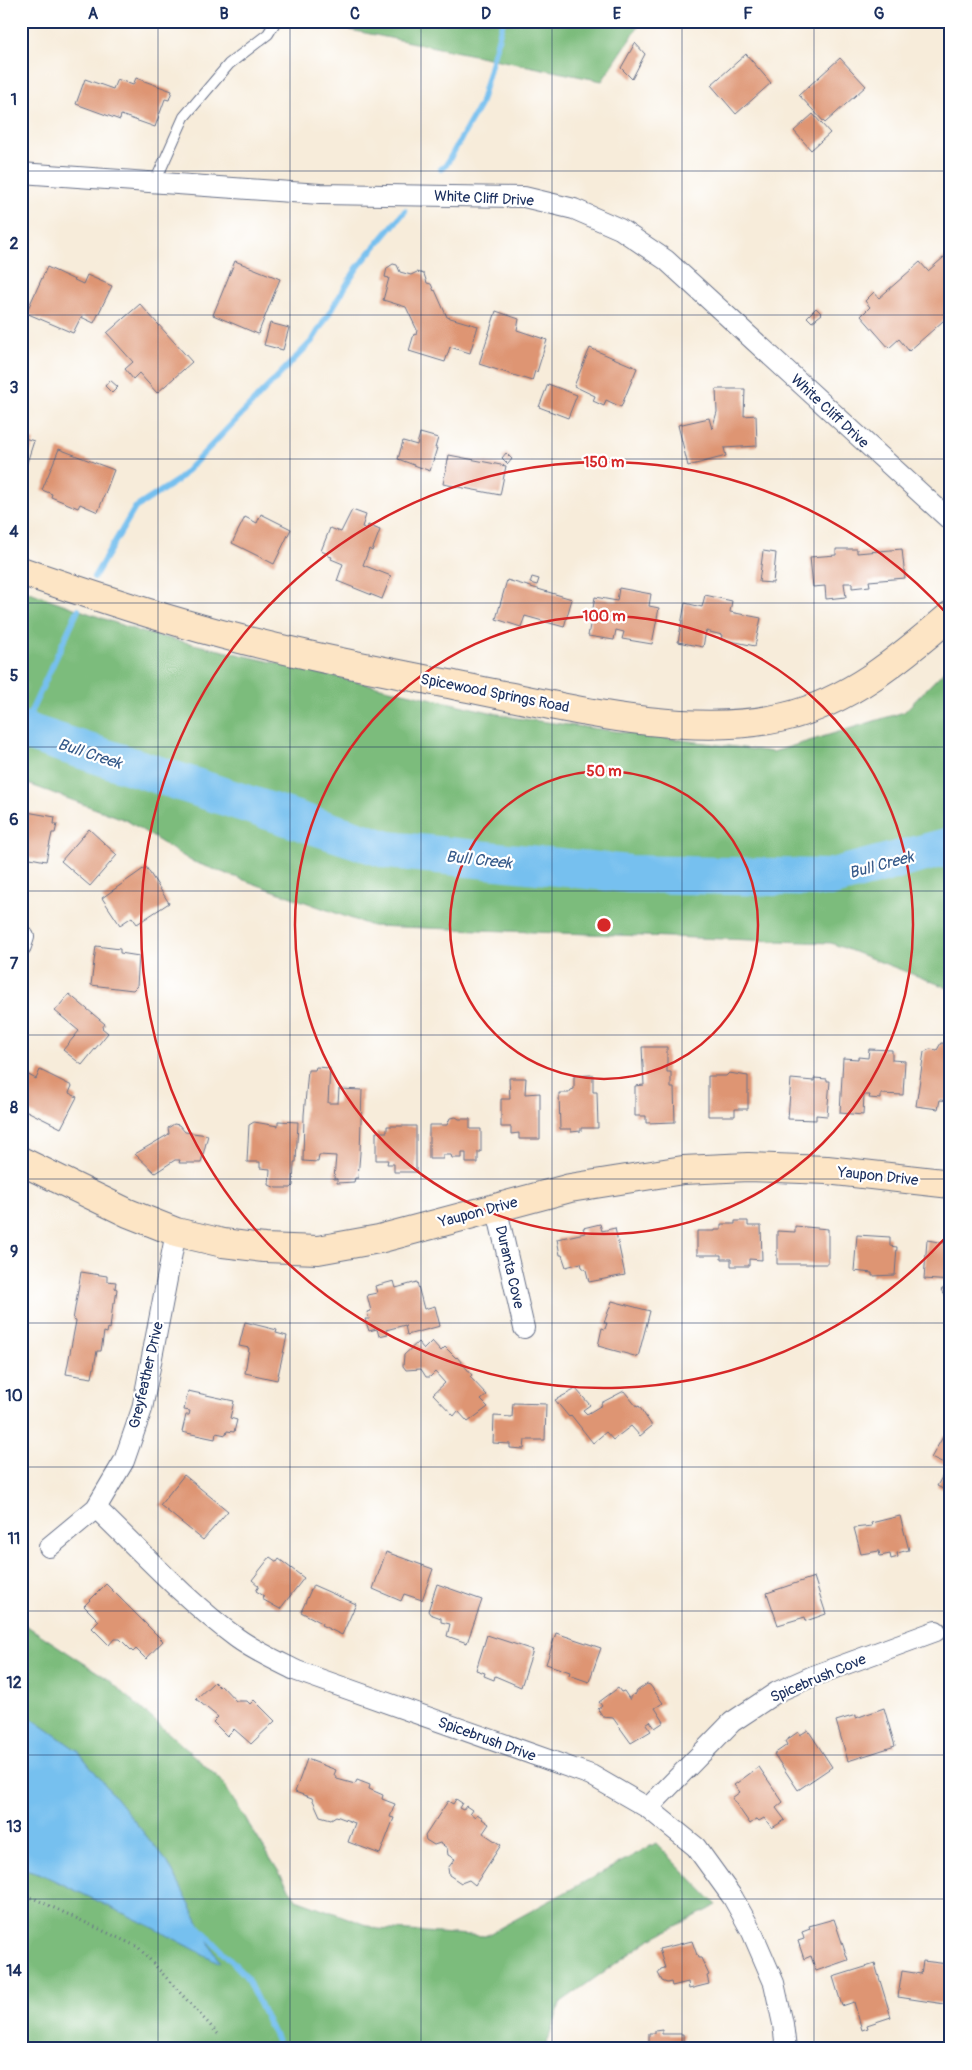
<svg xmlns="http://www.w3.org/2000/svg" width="972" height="2070" font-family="Pangolin,sans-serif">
	<rect width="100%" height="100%" fill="#fff"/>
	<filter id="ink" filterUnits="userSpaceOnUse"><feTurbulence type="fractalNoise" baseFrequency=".02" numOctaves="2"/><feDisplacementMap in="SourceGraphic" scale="10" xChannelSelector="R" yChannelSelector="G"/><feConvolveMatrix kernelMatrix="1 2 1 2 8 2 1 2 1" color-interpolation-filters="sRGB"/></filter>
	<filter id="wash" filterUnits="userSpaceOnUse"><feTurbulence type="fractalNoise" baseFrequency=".0096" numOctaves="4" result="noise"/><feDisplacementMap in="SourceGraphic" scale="20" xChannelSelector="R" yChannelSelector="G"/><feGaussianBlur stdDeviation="1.12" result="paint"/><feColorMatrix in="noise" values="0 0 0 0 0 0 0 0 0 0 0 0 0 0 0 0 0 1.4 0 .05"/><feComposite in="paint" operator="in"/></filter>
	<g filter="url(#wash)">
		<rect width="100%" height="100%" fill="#f7ecda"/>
		<!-- forest -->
		<path fill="#7cbc7c" stroke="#4c766d" d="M306,21H642L602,81Z
			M21,589L141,632L516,718L773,752L904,712L951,664V989L831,943L372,926L191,861L126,820L31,785L21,784Z
			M21,1622L108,1679L221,1780L296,1899L378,1929L485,1936L656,1843L717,1905L649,1940L561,2002L545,2049H21Z"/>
		<!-- water -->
		<path fill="#76c0ef" stroke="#4878a6" d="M21,1711L78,1751L168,1863L220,1963L152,1927L39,1873L21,1868Z"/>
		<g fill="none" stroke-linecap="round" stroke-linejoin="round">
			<!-- stream -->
			<path stroke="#76c0ef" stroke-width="6" d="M441,169L446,165L480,105L503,21
				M94,577L135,508L178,480L312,341L357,268L405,211
				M22,731L78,610
				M197,1925L245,1975L281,2049"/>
			<!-- river -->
			<path stroke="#76c0ef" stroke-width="38" d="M21,730L388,850L629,874L829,878L951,846"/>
		</g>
		<g id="blocks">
			<!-- building -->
			<path fill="#de9573" d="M635,43L645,54L632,79L621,68Z
				M746,54L771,83L736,114L711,85Z
				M840,58L866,86L825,123L799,95Z
				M136,78L172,91L169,100L165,99L155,127L121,115L120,120L76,104L85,79L113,89L117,79L133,85Z
				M813,114L830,133L811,150L794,131Z
				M951,251V314L909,351L899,339L889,348L861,316L870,307L865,301L874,292L879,298L920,262L928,271Z
				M235,261L280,279L258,334L213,315Z
				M393,264L397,265L400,272L411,275L417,272L424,274L427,283L431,284L434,291L435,290L447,317L478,326L470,353L450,347L445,362L409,351L414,334L416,335L417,330L406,307L383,300L389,278L385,277L387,268Z
				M47,267L83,284L87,275L112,286L94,323L81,317L73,333L26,313Z
				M140,304L192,362L157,393L139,373L133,379L125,369L133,362L107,333Z
				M816,308L822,314L812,322L807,317Z
				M496,311L519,319L517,330L547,340L537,372L535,371L532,381L479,364Z
				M270,323L289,328L283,350L264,345Z
				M590,348L637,368L621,407L606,400L604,406L593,401L595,396L574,386Z
				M110,380L118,387L112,393L105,386Z
				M548,384L577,395L568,418L539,407Z
				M716,389H745L744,416L756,415L757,446L724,448L726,456L688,466L678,425L709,418L712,429L717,412Z
				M420,433L438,438L435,448H437L430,471L398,459L403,441L417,445Z
				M21,437L34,441L22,478H21Z
				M59,449L114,470L98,512L80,504L78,508L51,497L52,494L42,490Z
				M506,453L512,459L508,464L502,458Z
				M449,455L506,466L500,495L443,484Z
				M352,510L366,515L362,527L367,529L368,525L380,530L372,551L369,549L363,565L391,576L382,599L337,581L343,564L331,559L332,557L328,556V554L321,551L330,528L341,532Z
				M261,514L291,529L274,564L232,543L245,517L257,523Z
				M836,549H857V553L902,549L905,578L869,581L870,586L852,588V583H844L846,597L826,599L825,586L813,587L810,557L836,555Z
				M763,551L776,553L773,583L759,582Z
				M532,577L539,579L537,585L530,583Z
				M507,580L572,599L564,627L525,616L521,627L496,619Z
				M619,588L651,594L649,606L659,608L652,644L622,639L624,632L616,630L614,640L588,636L595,597L617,601Z
				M705,595L732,601L730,612L761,618L755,646L721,639L722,635L706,631L703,647L678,642L685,603L702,607Z
				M21,811L55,817L54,824H57L55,833H52L46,861L25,857L26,855L21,854Z
				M89,829L117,855L90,886L61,861Z
				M146,867L169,903L137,924L132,917L120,925L102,898Z
				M96,946L120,949V953L139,956L137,986L133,990L91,985Z
				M69,994L105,1024L102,1028L108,1033L82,1065L63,1050L79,1031L55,1011Z
				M941,1043L951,1044V1101L940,1100L938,1109L916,1106L924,1052L930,1049L937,1050Z
				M642,1047H667V1072H671V1088H674L675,1122L646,1123V1116H635V1086L644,1085Z
				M869,1049L892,1050V1060L905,1061L903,1095L881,1094V1099L869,1098L870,1095H864L863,1115L840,1113L843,1058L858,1059V1057L868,1058Z
				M316,1067L330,1068L328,1103H338L339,1089L362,1090L360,1153L358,1178H355L354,1182L337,1183V1179H334L336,1156L319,1155L318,1162L303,1161L304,1115L308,1070H315Z
				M40,1070L72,1086L69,1093L77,1097L61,1128L21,1108L24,1101L21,1099V1071L36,1079Z
				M729,1073L748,1076V1109H735V1116H708V1076H726Z
				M593,1075V1092H597L598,1128H581V1131L571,1132V1129H560L559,1093H569L571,1090L574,1089V1076Z
				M509,1078H526L525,1094L540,1093V1139H519V1133L511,1134V1127H501V1099H510Z
				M814,1078L827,1079V1081H830L827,1116L816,1115V1120L788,1119L791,1079L814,1081Z
				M456,1117L459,1119H470V1129H481V1152H478V1163H466V1153H462V1158H452L451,1155H443V1159H429V1125H447L450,1118Z
				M278,1121L298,1122L296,1162H294L293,1186L291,1188H276L269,1185L270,1169L260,1168V1162H247L249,1125L254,1122L278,1126Z
				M174,1124L179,1125L185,1132L208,1135L201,1163H179L180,1160H175L155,1173L135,1154L169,1134L168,1128Z
				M387,1126H416V1172H394V1164H387L388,1160H376V1132H387Z
				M735,1221H748V1226H761L762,1260L749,1259V1266H731V1259H721V1255H697V1231H715V1230H721V1224H735Z
				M600,1224L602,1231L615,1228L625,1275L589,1282L586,1270L582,1267L581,1263L566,1267L562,1255H560L557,1239L585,1233L583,1228Z
				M795,1226L828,1229V1264H777V1231L795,1232Z
				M857,1235L890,1237V1246L897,1247L895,1275L872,1276V1273L854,1271Z
				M927,1240L951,1244V1281L924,1279Z
				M81,1272L107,1276V1281L116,1282L115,1288L117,1289L115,1303H113L110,1329L108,1328L107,1333L104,1332L101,1351H97L92,1378L66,1374L76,1321L73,1320Z
				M394,1281L396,1288L417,1282L424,1309L435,1306L440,1326L407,1335L405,1325L386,1330L388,1334L379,1336L377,1329L369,1331L365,1319H369L367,1312L371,1311L367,1295L377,1293L375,1286Z
				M951,1283V1301L950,1302L941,1290Z
				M612,1301L650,1311L638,1357L598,1346L602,1328L605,1329L607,1323H604Z
				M245,1322L277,1330L276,1333L287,1336L277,1380L245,1373L249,1348L239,1346Z
				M432,1341L441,1351L445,1347L456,1358L457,1357L472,1375L470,1377L487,1395L481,1400L488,1407L468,1422L458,1411L454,1416L433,1394L445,1383L435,1372L430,1377H426L421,1369L406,1370L403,1366L404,1355L418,1342L424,1349Z
				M576,1389L590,1405L583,1410L587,1414L602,1405L601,1403L624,1391L637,1407L639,1406L652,1426L640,1436L631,1426L613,1440L606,1432L593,1443L571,1415L569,1417L555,1400Z
				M188,1391L234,1401L230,1418L237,1420L234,1432L227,1431L226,1435L216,1433L215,1439L182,1432L186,1415H189L190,1411L184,1410Z
				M513,1403L546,1404L545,1440H525L524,1449L510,1448V1444L493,1443L494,1416L512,1417Z
				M944,1435L951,1439V1493L937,1486L948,1466L931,1458Z
				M184,1475L228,1511L203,1540L160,1505Z
				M900,1516L909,1550L897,1553L898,1557L891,1559L890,1554L880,1556L879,1551L861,1554L854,1528L872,1526L871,1523Z
				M386,1552L433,1569L422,1600L404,1594L401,1601L373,1589Z
				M270,1557L277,1562L279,1559L304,1578L280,1609L262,1599L264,1596L256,1591L259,1586L252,1580Z
				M814,1577L826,1614L806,1621L805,1617L778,1625L767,1593Z
				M106,1584L163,1641L146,1659L136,1649L133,1652L120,1639H114L109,1645L92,1628L99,1621L84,1606Z
				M437,1584L482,1600L467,1643L447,1636L450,1624L441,1622V1618L430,1614L428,1611Z
				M313,1585L356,1604L342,1635L321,1625L322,1623L301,1612Z
				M556,1633L601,1648L589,1682L569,1675L570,1672L546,1664Z
				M487,1635L533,1650L521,1687L495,1676L494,1680L484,1676L485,1673L476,1670Z
				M214,1682L219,1687L221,1685L236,1701H247L250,1704L254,1700L275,1721L251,1744L234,1729L227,1736L213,1722L218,1717L196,1699Z
				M647,1684L650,1685L663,1703L655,1708L664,1722L655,1728L650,1721L646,1724L651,1731L631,1743L613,1718L603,1717L598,1709L602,1706L599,1702L618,1688L621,1692L624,1691L630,1700V1697L634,1694L635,1695L637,1691Z
				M884,1708L895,1746L848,1761L836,1721L856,1715V1718Z
				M808,1730L832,1767L798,1790L774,1754L787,1745L785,1741L798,1732L800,1735Z
				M307,1759L336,1770L334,1775L337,1779L355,1784L357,1780L370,1785L369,1789L383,1795L382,1799L395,1804L390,1817L394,1818L380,1854L348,1842L355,1823L336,1816L331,1819L320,1816L312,1798L295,1792Z
				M759,1767L783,1802L776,1808L785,1820L772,1828L764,1818L759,1821L757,1819L750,1824L732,1798L740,1792L734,1785Z
				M456,1799L462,1803L459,1808L463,1810L466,1806L472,1810L470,1813L475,1817L477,1814L483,1818L482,1819L489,1824L483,1833L501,1845L475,1885L469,1880L461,1883L449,1875L448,1868L455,1859L448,1855L447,1848L440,1843L434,1845L426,1840L425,1836L448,1801L453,1804Z
				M834,1919L848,1960L816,1971L811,1956L804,1959L798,1941L804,1939L802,1932L810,1929L809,1926Z
				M692,1941L698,1958H701L709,1975L707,1976L709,1984L689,1989L688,1982L672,1986L671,1982L667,1983L662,1981L658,1973L661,1969L665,1968L659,1949Z
				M923,1961L948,1964L947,1968L951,1969V2005L898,1997L902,1971L921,1974Z
				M875,1964L891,2017L867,2025L868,2028L862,2030L854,2002L842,2006L833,1977Z
				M662,2029V2034H683V2049H649V2033H655V2030Z"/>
		</g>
	</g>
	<g filter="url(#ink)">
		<use href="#blocks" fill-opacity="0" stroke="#687189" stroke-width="1"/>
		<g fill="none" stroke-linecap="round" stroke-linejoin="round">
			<defs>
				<path id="lane" d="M155,182L184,117L229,64L268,34L276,21"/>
				<path id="street" d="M21,173L320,194L524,197L574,209L620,229L666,260L951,521
					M21,946L24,937
					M496,1206L524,1328
					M96,1508C142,1552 185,1600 237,1638C255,1651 277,1661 297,1671L591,1775L648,1808L696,1847L733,1898L752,1932L774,1983L783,2024L786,2049
					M49,1547L96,1508L124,1461L142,1409L176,1232
					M648,1808L732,1722L777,1692L813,1676L936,1631"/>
				<path id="secondary" d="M21,571C76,590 130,608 185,624C281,652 380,670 478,690C572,709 690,739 784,717C849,702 902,657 951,615
					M21,1161L128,1213L176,1232L223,1243L264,1248L318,1250L379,1239L570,1188L683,1170L748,1167L827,1170L951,1184"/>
			</defs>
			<!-- lane casing -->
			<use href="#lane" stroke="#687189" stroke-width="12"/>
			<!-- street casing -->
			<use href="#street" stroke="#687189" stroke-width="22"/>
			<!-- secondary casing -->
			<use href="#secondary" stroke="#687189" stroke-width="30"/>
			<!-- path -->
			<path stroke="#687189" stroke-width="3" stroke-dasharray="1 4" stroke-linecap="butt" d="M21,1895L35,1899L138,1947L220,2036"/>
			<!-- lane -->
			<use href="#lane" stroke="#fff" stroke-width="10"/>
			<!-- street -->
			<use href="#street" stroke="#fff" stroke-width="20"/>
			<!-- secondary -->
			<use href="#secondary" stroke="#fde5c5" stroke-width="28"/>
		</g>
	</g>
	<!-- grid -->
	<path fill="none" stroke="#1b2f5e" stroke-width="1" stroke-opacity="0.55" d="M158,21V2049M290,21V2049M421,21V2049M552,21V2049M682,21V2049M814,21V2049M21,171H951M21,315H951M21,459H951M21,603H951M21,747H951M21,891H951M21,1035H951M21,1179H951M21,1323H951M21,1467H951M21,1611H951M21,1755H951M21,1899H951"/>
	<!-- distance rings -->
	<g fill="none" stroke="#d62828" stroke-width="2.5">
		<circle cx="604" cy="925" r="154"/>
		<circle cx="604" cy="925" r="309"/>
		<path d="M948 1235A463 463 0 1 1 948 615"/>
	</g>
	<g text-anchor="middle" stroke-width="4.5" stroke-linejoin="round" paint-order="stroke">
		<!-- street labels -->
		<g font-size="15" fill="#1b2f5e" stroke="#fff">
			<text transform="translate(484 198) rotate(3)" y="5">White Cliff Drive</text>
			<text transform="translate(830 411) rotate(43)" y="5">White Cliff Drive</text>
			<text transform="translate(495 693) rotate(11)" y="5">Spicewood Springs Road</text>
			<text transform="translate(878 1176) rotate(6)" y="5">Yaupon Drive</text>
			<text transform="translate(478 1212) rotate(-15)" y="5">Yaupon Drive</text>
			<text transform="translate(510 1267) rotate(77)" y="5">Duranta Cove</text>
			<text transform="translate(146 1375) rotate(-77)" y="5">Greyfeather Drive</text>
			<text transform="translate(818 1678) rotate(-23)" y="5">Spicebrush Cove</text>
			<text transform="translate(487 1739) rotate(20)" y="5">Spicebrush Drive</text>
		</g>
		<!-- water labels -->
		<g font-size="16" font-style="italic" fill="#365a8a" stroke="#fff">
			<text transform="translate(90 753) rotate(18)" y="6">Bull Creek</text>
			<text transform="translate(479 859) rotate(6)" y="6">Bull Creek</text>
			<text transform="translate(881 864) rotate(-15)" y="6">Bull Creek</text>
		</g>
	</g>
	<circle cx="604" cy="925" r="8" fill="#d62828" stroke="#fff" stroke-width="2.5"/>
	<g font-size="15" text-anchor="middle" font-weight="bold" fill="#d62828" stroke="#fff" stroke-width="4.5" stroke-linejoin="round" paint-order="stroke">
		<text x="604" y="467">150 m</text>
		<text x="604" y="621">100 m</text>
		<text x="604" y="776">50 m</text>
	</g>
	<!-- margin -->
	<rect width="972" height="2070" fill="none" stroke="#fff" stroke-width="55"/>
	<rect x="28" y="28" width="916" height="2014" fill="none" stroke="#1b2f5e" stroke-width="2"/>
	<g font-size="16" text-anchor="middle" font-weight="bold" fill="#1b2f5e">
		<text x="93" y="19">A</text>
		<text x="224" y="19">B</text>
		<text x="355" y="19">C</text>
		<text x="486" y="19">D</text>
		<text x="617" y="19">E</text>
		<text x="748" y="19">F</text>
		<text x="879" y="19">G</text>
		<text x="14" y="105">1</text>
		<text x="14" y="249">2</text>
		<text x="14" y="393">3</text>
		<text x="14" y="537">4</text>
		<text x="14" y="681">5</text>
		<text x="14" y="825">6</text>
		<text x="14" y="969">7</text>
		<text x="14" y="1113">8</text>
		<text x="14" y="1257">9</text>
		<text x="14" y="1401">10</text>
		<text x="14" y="1544">11</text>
		<text x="14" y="1688">12</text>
		<text x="14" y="1832">13</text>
		<text x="14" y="1976">14</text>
	</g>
</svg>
